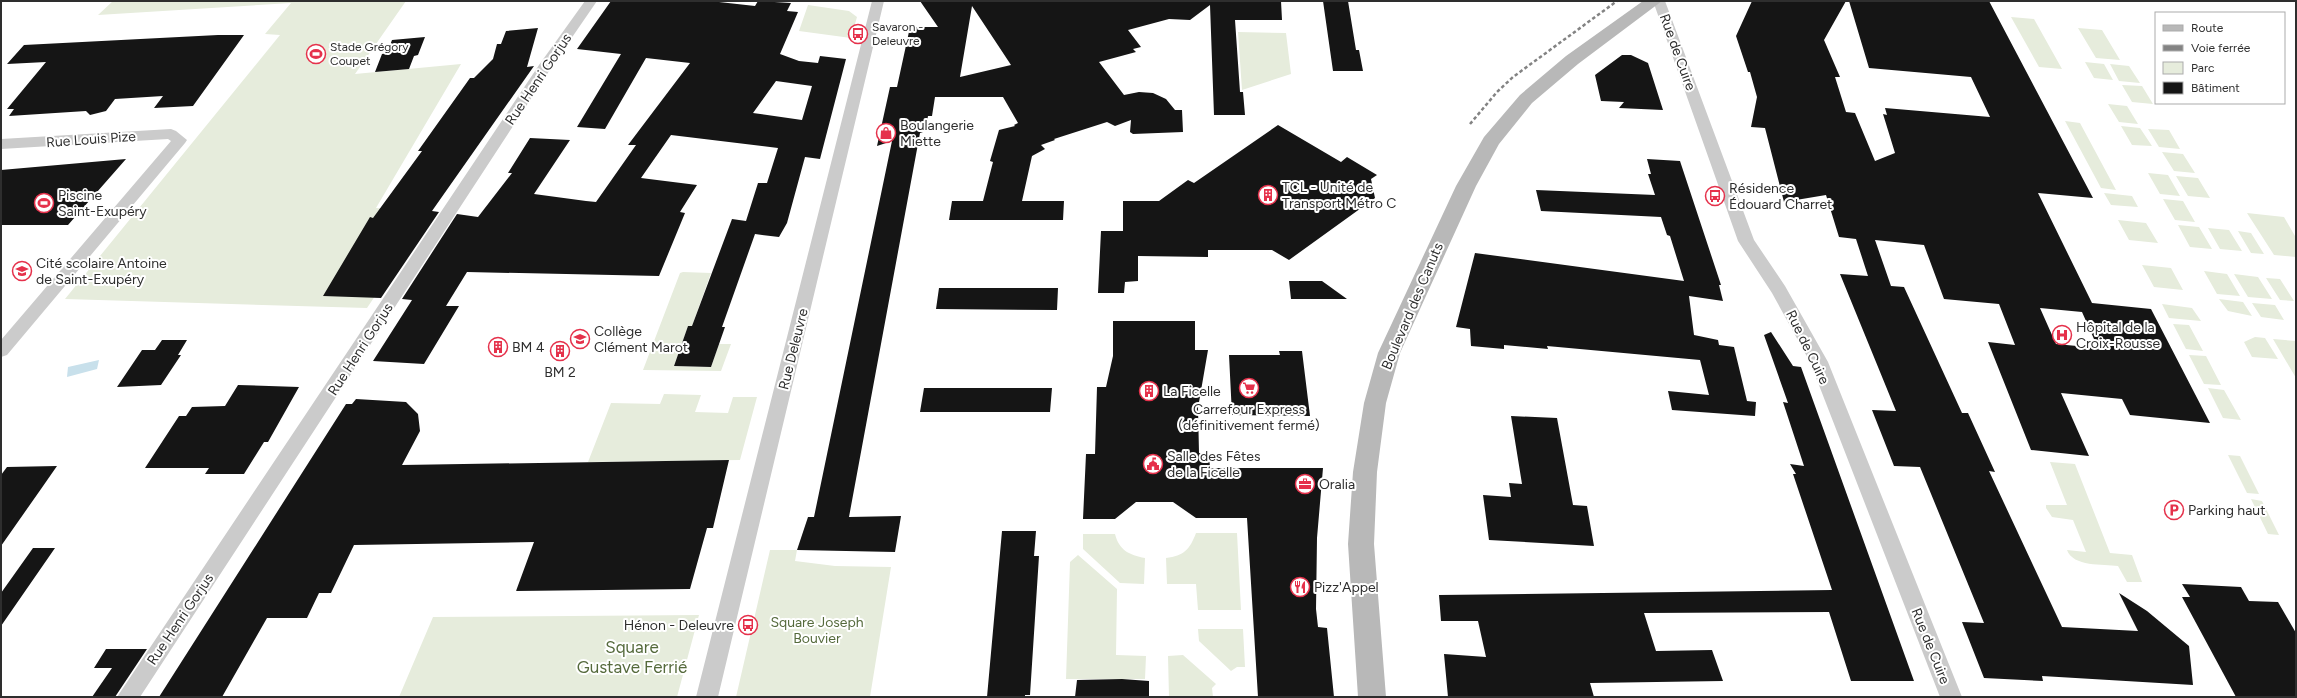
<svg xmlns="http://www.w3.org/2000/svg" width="2297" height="698" font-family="Figtree,sans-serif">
	<rect width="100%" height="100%" fill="#fff"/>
	<!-- green -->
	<path fill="#e6ecdc" d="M113,1H406L355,74L461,64L376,208L432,211L367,308L65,299L280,35L265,34L291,3L98,15Z
		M808,5L849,11L857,17L851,38L799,31Z
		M2011,17L2034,19L2062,69L2039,67Z
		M2078,28L2102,30L2120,60L2096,58Z
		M1238,32L1286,33L1291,74L1242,90Z
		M2085,62L2104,64L2113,80L2094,78Z
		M2110,64L2129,66L2140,83L2119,81Z
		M2122,85L2142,86L2153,104L2132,102Z
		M2108,104L2127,106L2138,124L2119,122Z
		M2065,121L2080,123L2116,190L2101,188Z
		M2121,126L2140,128L2152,146L2132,145Z
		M2148,129L2169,130L2180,149L2159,147Z
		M2162,152L2183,154L2195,173L2174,171Z
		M2148,173L2168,175L2180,196L2160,194Z
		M2176,176L2198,178L2210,198L2188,196Z
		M2104,193L2132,196L2138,207L2111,205Z
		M2163,199L2183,201L2195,222L2175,220Z
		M2247,213L2284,217L2295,236L2296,257L2274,255Z
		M2118,220L2146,223L2158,243L2129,240Z
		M2178,225L2199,227L2212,249L2190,247Z
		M2208,228L2229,230L2242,251L2220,249Z
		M2238,231L2251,233L2264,254L2251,253Z
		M2142,265L2171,268L2183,290L2154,287Z
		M2204,271L2227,274L2240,296L2217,294Z
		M683,272L711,273L692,326H688L674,366L711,367L719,344H731L721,371L643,370L680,273Z
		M2234,274L2258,277L2272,299L2248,297Z
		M2266,278L2280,279L2294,301L2280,300Z
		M2219,299L2243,302L2252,316L2228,311Z
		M2252,303L2275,305L2284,320L2261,317Z
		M2162,304L2192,308L2201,321L2169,318Z
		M2173,324L2189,325L2203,351L2186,349Z
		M2255,337L2265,338L2278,359L2252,357L2244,342Z
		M2273,339L2296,341V378Z
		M2189,355L2206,356L2221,385L2204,384Z
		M2208,388L2224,390L2241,420L2223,418Z
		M664,394L701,395L695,412L728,413L733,397H757L740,460L588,462L611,403L660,404Z
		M2228,455L2240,456L2259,494L2247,493Z
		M2050,462L2075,464L2110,553L2132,555L2142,582H2127L2118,566C2103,564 2073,567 2067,550L2086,552L2073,520L2052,517L2046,508V505H2067Z
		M2251,499L2262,501L2279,535L2268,534Z
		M1196,533H1237L1241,610H1198L1196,584H1167L1166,558C1184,556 1190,549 1196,533Z
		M1083,534H1115C1119,550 1129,555 1145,558L1144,584L1120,583L1083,549Z
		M770,550H797L795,561L835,566L891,567L870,697H736Z
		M1078,555L1117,589L1116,655L1146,656L1145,679H1066L1070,562Z
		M699,615L677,697H399L433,617Z
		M1198,629H1243L1245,667H1237L1231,671L1199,641Z
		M1183,655L1216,684L1212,688L1213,697H1169L1168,656Z"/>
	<!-- water -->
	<path fill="#c8e0eb" d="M99,360L97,369L67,377L68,367Z"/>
	<!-- building -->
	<path fill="#151515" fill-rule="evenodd" d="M611,1H710L755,6L758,1L791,3L787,11L798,12L780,54L799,61L818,63L820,56L846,59L820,159L805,157L787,223L779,237L755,234L722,327H725L711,367L674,366L688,326H692L732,219L746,221L758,183H767L778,148L671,135L641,178L697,185L680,212L685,213L659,276L467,272L446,306H459L424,364L373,361L412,300L402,299L457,214L478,217L512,173H508L530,138L570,140L534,194L586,201L596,202L636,145H628L690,63L646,58L605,129L577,127L621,54L577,49ZM776,81L812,86L802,120L753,113Z
		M920,1H1281L1282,20H1235L1240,92H1243L1245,115H1214L1210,5L1190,20L1169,19L1128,30L1141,47L1133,49L1136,52L1099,62L1124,95L1139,92L1153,93L1166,99L1175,110H1182L1183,132L1133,134L1130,132L1131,120L1115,126L1107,122L1054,139L1055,140L1041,145L1045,149L1032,156L1022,201H1064L1063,220H949L952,201H983L993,162L990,161L999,130L1015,126L1014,125L1018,123L1003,97H935L932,116H928L926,127H924L923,132L920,133L849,517L901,516L895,552L797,550L808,517H814L892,141L877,146L890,87H897L910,27H938ZM972,6L1011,65L960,77Z
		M1323,1H1348L1356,50H1359L1363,71H1333Z
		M1752,1H1846L1824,40L1840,77H1835L1846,112L1855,113L1875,161L1895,153L1883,114L1887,115L1885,108L1990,117L1971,77L1869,68L1849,1H1989L2093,198L2038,193L2092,303L2151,309L2210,423L2130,415L2122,399L2061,393L2089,456L2031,450L1988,342L2015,345L1999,304L1944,299L1924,245L1875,240L1891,286L1904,287L1962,413H1968L1995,472L1989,471L2062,627L2138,631L2119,593L2147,611L2189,646L2193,685L2042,676L2043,681L1984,678L1962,622L1984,623L1920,467L1894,466L1872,410L1896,411L1840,274L1868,276L1856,239L1839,237L1826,195L1784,202L1765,128L1751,127L1757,97L1750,72H1748L1736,36ZM2040,308L2082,312L2098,348L2056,344Z
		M538,28L527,67L534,66L432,211L439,212L381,298L323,296L370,217L373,218L422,151H418L470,78H474L493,59L497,44H501L506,31Z
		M218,35H244L193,106L154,108L163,96L115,99L106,111L90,115L86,111L9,116L14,109H7L46,62L7,64L24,45Z
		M425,37L418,55L414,56L409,69L375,72L382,54L387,53L392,40Z
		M1622,55H1631L1648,63L1663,110L1619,108L1624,102L1601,101L1595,75Z
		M1278,125L1341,162L1347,157L1377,175L1371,179L1375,198L1289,260L1272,250H1208V257L1138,256V281L1125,282L1124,293H1098L1101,231H1123V201H1159L1188,180L1194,183Z
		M126,159L68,225H1V170Z
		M1647,159L1680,161L1721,285H1719L1723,301L1689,296L1694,335L1718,340L1719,345L1734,347L1747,401L1756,402L1755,416L1672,410L1668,391L1709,395L1700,360L1547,346L1548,349L1504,345V349L1471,346L1470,329L1456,327L1475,253L1684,281L1670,236L1667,235L1661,217L1541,211L1536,190L1655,195L1648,174H1651Z
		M1289,281H1322L1347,299H1291Z
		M939,288H1058L1057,310L936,309Z
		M1113,321H1195V350H1208L1198,408L1199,453L1209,454L1210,468H1323L1317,538L1316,609L1318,627L1327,628L1334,697H1258L1247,518H1196L1173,502H1136L1115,519H1083L1086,454H1095L1097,387H1106L1113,356Z
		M1771,332L1793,366L1801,367L1914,681H1851L1829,612L1644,613L1656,651L1712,650L1723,681L1590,683L1594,697H1448L1444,654L1486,657L1478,621H1441L1439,595L1832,590L1793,474H1796L1790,464L1804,466L1783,402L1788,403L1764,335Z
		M162,340H187L178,355H181L161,385L117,387L142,350H155Z
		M1279,351H1302L1310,416L1232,415L1229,355H1280Z
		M238,385L299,387L268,442H264L244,474H205L209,468H145L179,416H186L192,407L225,406Z
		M924,388H1052L1050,412H920Z
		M356,399L406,402L418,414L420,431L402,465L729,460L713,528H707L690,589L516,591L534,542L354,545L331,593H319L307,618H267L222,697H159L346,404H352Z
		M1511,416L1557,418L1573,505L1587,506L1594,546L1489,540L1483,495L1511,497L1509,483L1522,484Z
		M57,466L41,489L1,546V475L7,467Z
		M1002,531H1036L1034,556H1039L1030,695H1025V697H987Z
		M33,548H55L1,626V593Z
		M2182,584L2241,587L2249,601L2278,602L2296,633V697H2236L2182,597H2190Z
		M106,649H147L115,697H92L112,668H94Z
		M1122,679L1149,681V697H1075L1077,680Z"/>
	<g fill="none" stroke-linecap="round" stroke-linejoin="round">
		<!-- street -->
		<path fill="#cbcbcb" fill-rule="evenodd" d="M585,1H597L553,65L140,697H117L539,65Z
			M872,1H884L718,697H696Z
			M1653,1H1665L1754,240L1785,286L1828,362L1962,697H1940L1810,362L1772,293L1738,241Z
			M171,129L176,131L187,140L185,143L7,355L1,357V340L171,141L168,139L1,149V139Z"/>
		<!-- secondary -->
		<path fill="#b8b8b8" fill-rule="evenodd" d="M1643,1H1662L1578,64L1532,103L1499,144L1476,186L1400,353L1386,403L1377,472L1374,544L1386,697H1358L1348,544L1353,472L1364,403L1378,353L1456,186L1484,137L1520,95L1566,56Z"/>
		<!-- rail -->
		<path stroke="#838383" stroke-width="2.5" stroke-dasharray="3.5 2.5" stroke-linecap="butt" d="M1470,124L1497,92L1513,77L1617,1"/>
	</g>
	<!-- icons -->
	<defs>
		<symbol id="bus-ring" viewBox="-11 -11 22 22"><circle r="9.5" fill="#fff" stroke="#e5314b" stroke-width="1.5"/><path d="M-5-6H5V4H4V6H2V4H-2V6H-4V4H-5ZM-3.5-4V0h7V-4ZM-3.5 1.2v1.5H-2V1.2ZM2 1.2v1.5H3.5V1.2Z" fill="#e5314b"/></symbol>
		<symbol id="stadium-ring" viewBox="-11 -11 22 22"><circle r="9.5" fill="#fff" stroke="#e5314b" stroke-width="1.5"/><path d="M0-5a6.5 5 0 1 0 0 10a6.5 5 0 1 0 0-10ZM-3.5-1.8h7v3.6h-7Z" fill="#e5314b"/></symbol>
		<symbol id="shop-ring" viewBox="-11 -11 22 22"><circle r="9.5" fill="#fff" stroke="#e5314b" stroke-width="1.5"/><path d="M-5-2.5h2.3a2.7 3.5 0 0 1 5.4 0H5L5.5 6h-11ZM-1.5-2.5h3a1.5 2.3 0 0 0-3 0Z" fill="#e5314b"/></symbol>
		<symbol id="building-ring" viewBox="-11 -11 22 22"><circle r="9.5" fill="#fff" stroke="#e5314b" stroke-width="1.5"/><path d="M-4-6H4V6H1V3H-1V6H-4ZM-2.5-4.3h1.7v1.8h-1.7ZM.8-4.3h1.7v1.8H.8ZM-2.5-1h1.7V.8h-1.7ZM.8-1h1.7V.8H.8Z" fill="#e5314b"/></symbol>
		<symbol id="school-ring" viewBox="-11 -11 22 22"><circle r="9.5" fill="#fff" stroke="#e5314b" stroke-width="1.5"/><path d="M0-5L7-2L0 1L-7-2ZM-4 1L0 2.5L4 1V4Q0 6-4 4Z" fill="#e5314b"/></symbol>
		<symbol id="hospital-ring" viewBox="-11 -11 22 22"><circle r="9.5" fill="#fff" stroke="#e5314b" stroke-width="1.5"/><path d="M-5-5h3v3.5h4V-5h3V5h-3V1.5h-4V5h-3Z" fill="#e5314b"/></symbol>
		<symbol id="supermarket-ring" viewBox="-11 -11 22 22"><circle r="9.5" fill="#fff" stroke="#e5314b" stroke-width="1.5"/><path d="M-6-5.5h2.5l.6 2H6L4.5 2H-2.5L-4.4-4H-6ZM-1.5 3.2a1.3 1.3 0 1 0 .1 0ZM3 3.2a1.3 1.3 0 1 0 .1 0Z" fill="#e5314b"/></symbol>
		<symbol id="civic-ring" viewBox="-11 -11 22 22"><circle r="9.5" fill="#fff" stroke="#e5314b" stroke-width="1.5"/><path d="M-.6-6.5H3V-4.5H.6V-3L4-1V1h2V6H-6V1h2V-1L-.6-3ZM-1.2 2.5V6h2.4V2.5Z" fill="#e5314b"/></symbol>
		<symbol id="office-ring" viewBox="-11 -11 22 22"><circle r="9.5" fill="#fff" stroke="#e5314b" stroke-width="1.5"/><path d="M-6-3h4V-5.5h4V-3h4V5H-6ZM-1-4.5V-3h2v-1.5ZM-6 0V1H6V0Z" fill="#e5314b"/></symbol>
		<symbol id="parking-ring" viewBox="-11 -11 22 22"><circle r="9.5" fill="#fff" stroke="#e5314b" stroke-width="1.5"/><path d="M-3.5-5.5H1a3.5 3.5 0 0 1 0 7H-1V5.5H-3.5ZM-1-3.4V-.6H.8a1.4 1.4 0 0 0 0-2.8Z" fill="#e5314b"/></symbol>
		<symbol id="restaurant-ring" viewBox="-11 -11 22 22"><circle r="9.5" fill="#fff" stroke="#e5314b" stroke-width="1.5"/><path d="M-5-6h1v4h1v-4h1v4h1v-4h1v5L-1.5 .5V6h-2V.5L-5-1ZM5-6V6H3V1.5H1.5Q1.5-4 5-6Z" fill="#e5314b"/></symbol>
	</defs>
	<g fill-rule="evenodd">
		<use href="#bus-ring" x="847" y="23" width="22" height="22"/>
		<use href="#stadium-ring" x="305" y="43" width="22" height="22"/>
		<use href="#shop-ring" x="875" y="122" width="22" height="22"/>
		<use href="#building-ring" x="1257" y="184" width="22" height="22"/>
		<use href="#bus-ring" x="1704" y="185" width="22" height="22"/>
		<use href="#stadium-ring" x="33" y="192" width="22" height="22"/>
		<use href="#school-ring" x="11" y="260" width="22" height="22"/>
		<use href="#hospital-ring" x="2051" y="324" width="22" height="22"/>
		<use href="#school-ring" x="569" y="328" width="22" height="22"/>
		<use href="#building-ring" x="487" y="336" width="22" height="22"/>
		<use href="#building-ring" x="549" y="340" width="22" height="22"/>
		<use href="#supermarket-ring" x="1238" y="377" width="22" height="22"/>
		<use href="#building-ring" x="1138" y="380" width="22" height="22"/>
		<use href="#civic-ring" x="1142" y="453" width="22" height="22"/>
		<use href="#office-ring" x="1294" y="473" width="22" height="22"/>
		<use href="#parking-ring" x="2163" y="499" width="22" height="22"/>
		<use href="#restaurant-ring" x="1289" y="576" width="22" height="22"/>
		<use href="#bus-ring" x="737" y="614" width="22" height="22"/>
	</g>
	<g text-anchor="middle" stroke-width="4" stroke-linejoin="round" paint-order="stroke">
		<!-- far-poi labels -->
		<g font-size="12" fill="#2e2e2e" stroke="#fff" text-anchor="start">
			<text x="872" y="31">Savaron -<tspan x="872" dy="14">Deleuvre</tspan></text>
			<text x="330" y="51">Stade Grégory<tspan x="330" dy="14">Coupet</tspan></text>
		</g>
		<!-- street labels -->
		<g font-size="14" fill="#2e2e2e" stroke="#fff">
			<text transform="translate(1678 52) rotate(70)" y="5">Rue de Cuire</text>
			<text transform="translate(538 79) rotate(-56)" y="5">Rue Henri Gorjus</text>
			<text transform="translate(91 139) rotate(-4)" y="5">Rue Louis Pize</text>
			<text transform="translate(1412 306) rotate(-67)" y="5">Boulevard des Canuts</text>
			<text transform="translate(1808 347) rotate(64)" y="5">Rue de Cuire</text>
			<text transform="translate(360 349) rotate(-57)" y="5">Rue Henri Gorjus</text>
			<text transform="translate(793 349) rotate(-76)" y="5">Rue Deleuvre</text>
			<text transform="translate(180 619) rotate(-56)" y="5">Rue Henri Gorjus</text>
			<text transform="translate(1931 646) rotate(68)" y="5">Rue de Cuire</text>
		</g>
		<!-- poi labels -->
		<g font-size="14" fill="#2e2e2e" stroke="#fff" text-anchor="start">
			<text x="900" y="130">Boulangerie<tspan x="900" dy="16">Miette</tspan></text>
			<text x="1282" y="192">TCL - Unité de<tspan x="1282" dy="16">Transport Métro C</tspan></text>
			<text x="1729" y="193">Résidence<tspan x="1729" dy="16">Édouard Charret</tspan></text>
			<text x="58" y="200">Piscine<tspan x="58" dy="16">Saint-Exupéry</tspan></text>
			<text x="36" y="268">Cité scolaire Antoine<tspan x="36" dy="16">de Saint-Exupéry</tspan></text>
			<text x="2076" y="332">Hôpital de la<tspan x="2076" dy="16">Croix-Rousse</tspan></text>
			<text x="594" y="336">Collège<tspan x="594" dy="16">Clément Marot</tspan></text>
			<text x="512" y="352">BM 4</text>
			<text x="560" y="377" text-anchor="middle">BM 2</text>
			<text x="1163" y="396">La Ficelle</text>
			<text x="1249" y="414" text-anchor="middle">Carrefour Express<tspan x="1249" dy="16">(définitivement fermé)</tspan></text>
			<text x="1167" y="461">Salle des Fêtes<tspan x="1167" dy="16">de la Ficelle</tspan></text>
			<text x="1319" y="489">Oralia</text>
			<text x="2188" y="515">Parking haut</text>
			<text x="1314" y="592">Pizz'Appel</text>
			<text x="734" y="630" text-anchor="end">Hénon - Deleuvre</text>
		</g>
		<!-- park labels -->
		<g font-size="14" fill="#556a3c" stroke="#fff">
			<text x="817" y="627">Square Joseph<tspan x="817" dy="16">Bouvier</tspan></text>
		</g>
		<!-- near-park labels -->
		<g font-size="17" fill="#556a3c" stroke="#fff">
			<text x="632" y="653">Square<tspan x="632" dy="20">Gustave Ferrié</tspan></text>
		</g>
	</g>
	<!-- border -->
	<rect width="2297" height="698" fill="none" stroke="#2e2e2e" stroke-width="4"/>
	<!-- legend -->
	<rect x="2155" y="12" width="130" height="92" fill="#ffffff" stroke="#ababab"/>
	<rect x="2163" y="25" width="20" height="6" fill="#b8b8b8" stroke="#ababab"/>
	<text x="2191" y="32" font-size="12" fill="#2e2e2e">Route</text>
	<rect x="2163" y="45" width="20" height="6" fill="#838383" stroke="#ababab"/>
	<text x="2191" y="52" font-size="12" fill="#2e2e2e">Voie ferrée</text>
	<rect x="2163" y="62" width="20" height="12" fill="#e6ecdc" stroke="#ababab"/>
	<text x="2191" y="72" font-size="12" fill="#2e2e2e">Parc</text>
	<rect x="2163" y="82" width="20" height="12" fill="#151515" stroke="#ababab"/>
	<text x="2191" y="92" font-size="12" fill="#2e2e2e">Bâtiment</text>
</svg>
